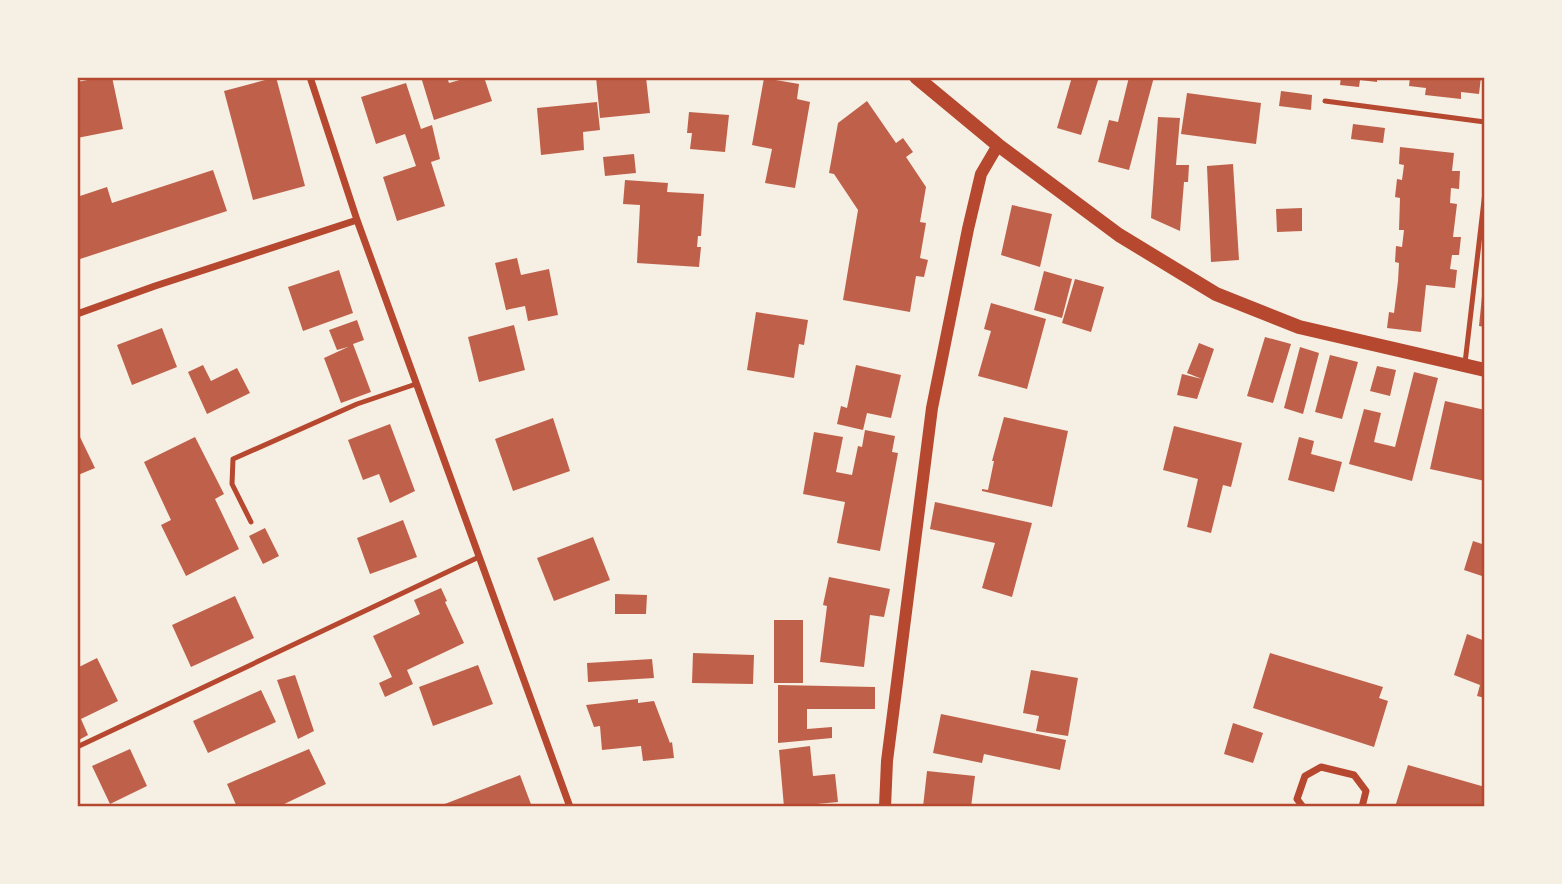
<svg xmlns="http://www.w3.org/2000/svg" width="1562" height="884" font-family="Karla,sans-serif">
	<rect width="100%" height="100%" fill="#f6efe4"/>
	<!-- building -->
	<path fill="#bf614a" d="M103,77H112L123,129L77,138V82Z
		M276,77L305,186L253,200L224,91Z
		M421,77H447L449,83L470,77H484L492,101L434,120Z
		M596,77H646L650,113L600,118Z
		M1072,77H1099L1081,135L1057,128Z
		M1129,77H1154L1129,170L1098,162L1109,120L1118,122Z
		M1341,77H1377V82L1360,80L1359,87L1340,85Z
		M1410,77H1481L1479,94L1461,92V99L1425,95L1426,88L1409,86Z
		M764,78L799,84L797,99L810,102L795,188L765,183L772,149L752,145Z
		M406,83L421,129L432,125L440,159L431,162L445,206L397,221L383,177L416,166L405,134L376,144L361,97Z
		M1281,91L1312,95L1311,110L1279,106Z
		M1187,93L1261,103L1256,144L1181,134Z
		M867,101L896,143L903,138L913,152L906,157L926,187L920,222L926,223L920,258L928,260L924,277L916,276L910,312L843,300L858,210L834,174L829,173L838,123Z
		M597,102L600,130L583,132L584,150L541,155L537,108Z
		M689,112L729,115L725,152L690,149L692,133H687Z
		M1158,117L1180,118L1176,165H1189L1188,182H1184L1180,231L1151,218Z
		M1353,124L1385,128L1383,143L1351,139Z
		M1400,147L1454,153L1452,171H1460L1459,189L1451,188L1450,203L1457,204L1453,237H1461L1459,255H1452L1450,269L1457,270L1455,288L1426,285L1421,332L1387,328L1389,312L1394,313L1398,281L1399,263L1395,262L1396,246L1402,247L1404,230H1399L1400,198L1395,197L1397,179L1402,180L1404,165L1399,164Z
		M634,154L636,173L605,176L603,157Z
		M1233,164L1239,260L1211,262L1207,166Z
		M213,170L227,211L77,260V197L107,187L112,203Z
		M625,180L668,183L667,192L704,194L701,236H698L697,247H701L699,267L637,263L640,205L623,204Z
		M1012,205L1052,214L1040,267L1001,255Z
		M1302,208V231L1277,232L1276,209Z
		M517,258L521,275L549,269L558,315L528,321L525,306L506,310L495,263Z
		M339,270L353,313L303,331L288,287Z
		M1044,271L1072,279L1062,318L1034,310Z
		M1075,279L1104,287L1091,332L1062,323Z
		M1483,286H1485V327L1479,326Z
		M991,303L1046,319L1027,389L978,376L991,331L984,329Z
		M756,312L808,320L804,345L799,344L794,378L747,370Z
		M357,320L364,340L353,344L371,392L341,403L324,358L348,347L337,350L329,330Z
		M514,325L525,370L479,382L468,337Z
		M162,328L177,367L132,385L117,345Z
		M1265,337L1291,344L1273,403L1247,396Z
		M1199,343L1214,349L1197,399L1177,395L1182,374L1202,379L1187,373Z
		M1300,347L1319,353L1303,414L1284,408Z
		M1330,355L1358,362L1342,419L1315,412Z
		M203,365L211,381L237,368L250,393L207,414L188,372Z
		M856,365L901,375L891,418L867,413L863,430L837,424L841,406L847,408Z
		M1377,366L1396,370L1390,396L1370,391Z
		M1414,372L1438,378L1412,481L1349,464L1364,409L1381,413L1374,442L1395,447Z
		M1445,401L1485,410V481L1430,469Z
		M1004,417L1068,431L1052,507L982,491V489L988,490L994,461H992Z
		M553,418L570,471L513,491L495,439Z
		M390,424L415,491L390,503L379,474L363,480L348,440Z
		M1174,426L1242,443L1231,487L1223,485L1211,533L1187,527L1198,479L1163,470Z
		M865,430L895,436L892,452L898,453L880,551L837,543L845,502L803,494L814,432L843,437L836,472L852,475L858,446L862,447Z
		M80,437L95,468L78,475L77,438Z
		M195,437L224,494L215,499L239,549L186,576L161,525L171,520L144,462Z
		M1299,437L1314,441L1311,454L1342,462L1334,492L1288,480Z
		M935,502L1032,523L1012,597L982,588L995,543L930,529Z
		M403,520L417,557L370,574L357,538Z
		M265,528L279,556L263,564L249,536Z
		M593,537L610,580L554,601L537,558Z
		M1473,541L1485,545V577L1464,570Z
		M829,577L890,589L884,617L870,615L864,667L820,662L827,606L823,605Z
		M441,588L447,601L445,602L464,643L407,670L413,684L385,697L379,683L392,677L373,636L420,614L414,600Z
		M615,594L647,595L646,614H615Z
		M235,596L254,638L191,667L172,625Z
		M774,620H803V683H774Z
		M1467,634L1485,641V698L1477,696L1480,685L1454,675Z
		M693,653L754,655L753,684L692,683Z
		M1270,653L1383,687L1379,698L1388,701L1374,747L1253,708Z
		M97,658L118,701L81,719L88,735L77,741V668Z
		M652,659L654,678L588,682L587,663Z
		M478,665L493,704L433,726L419,687Z
		M1031,670L1078,678L1068,736L1036,731L1039,716L1023,713Z
		M295,675L314,731L298,739L277,680Z
		M778,685L875,687V709H807V729L832,727V738L778,743Z
		M261,690L276,722L208,753L193,721Z
		M638,699V703L654,701L670,743L672,742L674,758L643,761L641,746L602,750L600,726L594,727L586,705Z
		M941,714L1066,740L1060,770L984,754L982,763L933,753Z
		M1233,723L1263,733L1253,763L1224,754Z
		M810,746L813,776L835,774L838,802L784,807L779,750Z
		M130,749L147,786L110,804L92,766Z
		M309,749L326,784L278,807H237L227,784Z
		M1408,765L1485,787V807H1395Z
		M927,771L975,776L971,807H923Z
		M520,775L532,807H437Z"/>
	<g fill="none" stroke-linecap="round" stroke-linejoin="round">
		<!-- service -->
		<path stroke="#b5482f" stroke-width="5" d="M1325,101L1485,122
			M1465,363L1485,192
			M251,522L232,484L233,459L357,404L416,384
			M77,747L479,557"/>
		<!-- minor -->
		<path stroke="#b5482f" stroke-width="7" d="M310,77L357,220L570,807
			M77,314L155,286L357,220
			M1303,807L1297,799L1305,776L1321,767L1354,775L1366,791L1362,807"/>
		<!-- tertiary -->
		<path stroke="#b5482f" stroke-width="12" d="M885,807L887,761L932,408L968,229L981,174L998,145"/>
		<!-- secondary -->
		<path stroke="#b5482f" stroke-width="14" d="M916,77L998,145L1119,235L1216,294L1299,327L1485,370"/>
	</g>
	<!-- border -->
	<rect width="1562" height="884" fill="none" stroke="#f6efe4" stroke-width="158"/>
	<rect x="79" y="79" width="1404" height="726" fill="none" stroke="#b5482f" stroke-width="2.5"/>
</svg>
